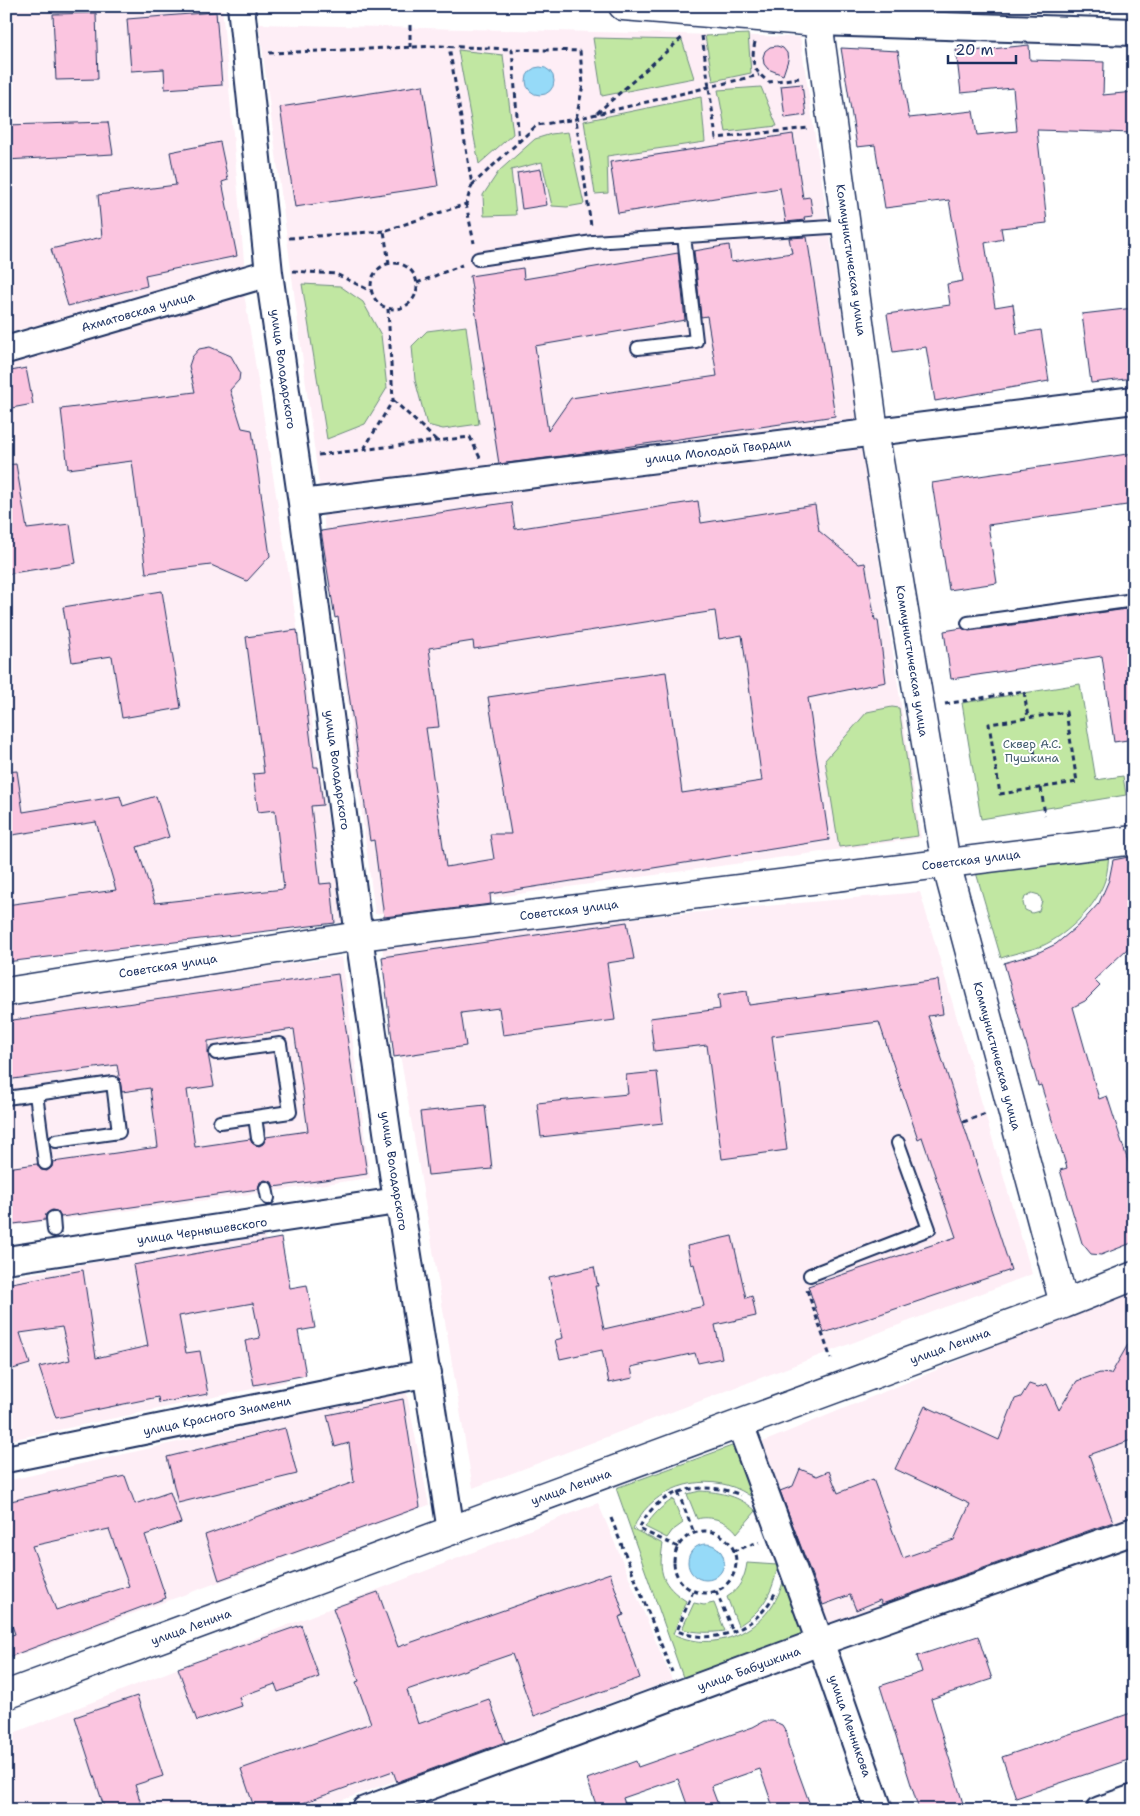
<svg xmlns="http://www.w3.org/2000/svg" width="1140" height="1816" font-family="'Shantell Sans',sans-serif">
	<rect width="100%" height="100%" fill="#fff"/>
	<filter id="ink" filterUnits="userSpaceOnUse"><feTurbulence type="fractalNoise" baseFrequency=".02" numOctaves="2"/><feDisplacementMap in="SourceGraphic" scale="10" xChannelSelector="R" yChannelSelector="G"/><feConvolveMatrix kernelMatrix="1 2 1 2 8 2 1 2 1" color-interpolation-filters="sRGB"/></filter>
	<g filter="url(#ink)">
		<!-- built -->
		<path fill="#feeef6" d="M6,6H222L245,273L6,333Z
			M259,24L800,37L921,838L375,914Z
			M244,293L344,922L6,961V365Z
			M920,892L1032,1274L473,1488L381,941Z
			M342,957L370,1178L6,1227V1001Z
			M264,1233L286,1382L6,1441V1278Z
			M1134,1288V1516L828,1628L763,1442Z
			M406,1390L429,1505L6,1660V1481Z
			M598,1503L672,1680L315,1810H6V1736Z"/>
		<!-- green -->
		<path fill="#c1e7a2" stroke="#6e8b80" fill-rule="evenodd" d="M748,34L751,73L713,81L705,36Z
			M593,38L682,40L694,78L602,96Z
			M458,50L503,55L513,134L479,164Z
			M761,87L777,126L726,132L718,90Z
			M701,97L705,142L607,156L608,193L595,194L584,121Z
			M568,132L584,204L567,207L552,206L542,162L511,170L516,215L484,216L483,195L499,171L535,139L551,134Z
			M302,284L340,286L363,302L381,335L387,388L365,424L327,439Z
			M466,326L479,424L443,429L427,425L415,380L412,346L427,331Z
			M1080,684L1096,780L1123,776L1126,795L981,819L962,703Z
			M892,707L899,708L918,836L839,847L825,760L867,712Z
			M1109,853C1108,862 1108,871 1105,880C1097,906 1067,935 1042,946C1028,951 1014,953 1001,958L975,869ZM1032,893L1039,895L1042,901L1039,911L1032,913L1025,910L1023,903L1025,897Z
			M740,1443L755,1499C746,1493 738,1488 727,1485C690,1475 648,1493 633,1529L663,1544C658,1573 662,1585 686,1601L673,1634C719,1656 773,1627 784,1578L812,1639L685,1683L616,1488Z
			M700,1491C721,1492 740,1496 756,1511L737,1533C729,1521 710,1515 697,1519L687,1494Z
			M673,1499L683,1523L672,1531L667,1538L645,1527C653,1515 661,1507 673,1499Z
			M747,1563L777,1565V1569C772,1595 761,1612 738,1626L727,1597C740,1589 745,1577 747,1563Z
			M694,1603L704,1605L714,1603L725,1631C710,1633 697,1633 682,1629Z"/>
		<!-- water -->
		<path fill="#96daf8" stroke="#6596ba" d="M526 81a14 14 0 1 1 28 0a14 14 0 1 1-28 0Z
			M688 1562a18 18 0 1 1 36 0a18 18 0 1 1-36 0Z"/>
		<!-- building -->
		<path fill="#fbc5e0" stroke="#1b2f5e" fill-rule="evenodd" d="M216,12L222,85L165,89L164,69L131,71L127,19Z
			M96,13L98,79L56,80L53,14Z
			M1029,45L1030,60L1104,62L1103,95L1134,92V133L1037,130L1047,223L1001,228L1003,239L985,243L995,307L1013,304L1017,334L1041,330L1049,381L935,401L926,347L893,352L887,314L950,305L947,284L963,281L949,200L885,208L875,145L857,147L841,48L898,51L909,118L973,111L977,135L1017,131L1013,88L961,93L956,50L973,47V51Z
			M777,46L783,48L787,53L788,60L783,75L768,69L764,64L763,57L765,51L770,47Z
			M802,84L806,115L785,118L781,86Z
			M423,85L438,186L295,207L280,107Z
			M108,122L113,154L6,160V125Z
			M793,134L803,198L810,197L813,216L804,217L805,220L786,222L780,188L618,213L610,162Z
			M220,142L228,180L222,182L237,256L145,275L147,286L68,306L51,249L102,237L98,195L176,185L170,152Z
			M541,169L547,205L522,209L517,173Z
			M807,237L835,416L584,453L499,464L470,276L523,268L524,279L678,253L685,320L535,346L548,431L571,398L717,376L707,316L701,317L694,251L729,245L731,262L792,253L789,238Z
			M1134,308V378L1091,383L1082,314Z
			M210,347L231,356L240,372L239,380L230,390L242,428L252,430L270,556L247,581L211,565L146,573L132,461L68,469L61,409L195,392L189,366L192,357L199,349Z
			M26,368L33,404L6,409V372Z
			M1134,453V504L988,525L997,583L949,590L932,483Z
			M16,464L27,529L70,524L76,563L6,574V465Z
			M698,501L701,523L815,505L819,531L859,564L865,563L875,620H878L886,682L808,698L829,840L490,894L491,904L384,917L374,840L370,841L338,617L335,618L321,531L511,502L515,529ZM715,611L719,639L742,635L762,781L682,793L666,672L488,697L511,834H490L494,859L446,867L426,728L439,727L429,648L473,641L474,649Z
			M162,591L181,708L122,718L112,656L72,662L63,607Z
			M1134,608V739L1114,742L1102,656L951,679L944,631L962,628L969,631Z
			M297,630L314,767H318L323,805L311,806L320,884L331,883L335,923L6,962V905L116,890L96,822L6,836V772L17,771L23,812L120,796L123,806L156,796L169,837L137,847L155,903L284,889L275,810L258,812L253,774L264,773L246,637Z
			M1134,856V939L1127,949L1094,980L1100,986L1085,1001L1073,1007L1099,1099L1107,1096L1134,1180V1242L1101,1255L1091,1254L1082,1243L1060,1170L1067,1168L1041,1085L1038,1086L1004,963L1035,954L1056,944L1081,923L1099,903L1109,880L1113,860Z
			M627,922L634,959L607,963L615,1020L503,1035L499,1008L461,1013L466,1046L394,1057L382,957Z
			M338,974L367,1174L274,1187L272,1182L265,1180L260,1182L258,1189L61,1217L57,1211L52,1210L46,1214L45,1220L6,1225V1168L37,1164L41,1170L47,1171L52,1167L53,1162L158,1147L150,1088L122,1092L117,1065L6,1080V1021ZM294,1029L308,1131L266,1137L263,1144L259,1146L252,1143L250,1139L195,1147L187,1090L214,1086L208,1054V1041Z
			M938,980L943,1014L928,1016L1011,1270L824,1333L808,1286L956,1237L922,1137L918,1139L879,1022L772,1036L787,1150L722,1159L707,1045L654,1051L650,1018L720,1009L718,995L747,991L749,1005Z
			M657,1072L663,1123L541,1137L537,1103L628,1094L626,1075Z
			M485,1105L492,1169L428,1175L420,1112Z
			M732,1236L746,1298L752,1296L756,1316L715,1325L722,1358L698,1363L695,1353L631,1367L633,1378L609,1383L602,1350L560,1359L555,1340L563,1338L549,1277L594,1267L598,1286H595L604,1329L704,1306L694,1264L691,1265L687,1246Z
			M281,1238L290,1288L307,1285L315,1328L298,1331L306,1375L254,1385L245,1341L260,1338L253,1303L179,1316L186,1353L200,1351L208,1394L159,1403L158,1397L56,1418L39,1367L70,1360L62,1327L20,1333L30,1364L6,1371V1284L83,1270L96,1358L148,1346L133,1265Z
			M1134,1334V1439L1089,1455L1113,1522L882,1604L880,1600L856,1610L850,1595L823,1605L780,1491L793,1486L800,1469L817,1476L829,1471L838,1493L873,1479L903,1558L954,1540L970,1504L895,1469L925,1406L999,1440L1015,1399L1021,1397L1029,1384L1038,1387L1047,1384L1059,1410L1077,1381L1100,1373L1111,1374Z
			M403,1399L420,1507L219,1580L205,1535L354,1482L349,1443L335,1447L327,1415Z
			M285,1428L297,1474L178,1503L167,1457Z
			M125,1476L135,1504L170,1492L181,1523L145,1535L166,1598L6,1658V1637L15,1634L6,1609V1502ZM109,1529L129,1586L56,1610L32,1546Z
			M610,1573L624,1615L619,1617L640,1678L534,1716L512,1654L407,1690L418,1724L489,1699L505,1742L397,1782L393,1771L283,1810H255L241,1769L371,1723L356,1682L359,1681L333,1608L378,1592L398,1647Z
			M301,1625L319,1677L278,1692L275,1684L239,1697L242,1706L197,1721L178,1668Z
			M978,1636L992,1679L931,1699L965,1810H919L880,1686L922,1672L917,1656Z
			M137,1696L163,1776L135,1785L143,1810H105L75,1717Z
			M1134,1712V1758L1016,1798L1002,1757Z
			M764,1721H773L782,1725L787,1733L788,1744L812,1810H774L760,1769L711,1786L720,1810H689L678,1779L623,1798L627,1810H598L587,1779L636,1761L638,1767L753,1727Z"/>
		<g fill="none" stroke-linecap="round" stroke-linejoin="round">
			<defs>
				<path id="lane" d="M478,259L593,242L846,226
					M638,348L696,341L684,236
					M968,623L1134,600
					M216,1053L280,1044L290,1112L255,1117L258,1138
					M36,1094L113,1083L119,1132L56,1141
					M6,1098L36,1094L45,1163
					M220,1122L255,1117
					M266,1188L268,1198
					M53,1218L54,1230
					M810,1275L929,1229L898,1143"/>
				<path id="street" d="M241,6L269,273L302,503L359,936L397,1201L402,1217L451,1531
					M818,22L1134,32
					M6,350L269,273
					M302,503L1134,400
					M6,1260L397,1201
					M744,1435L827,1661L879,1810
					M6,1459L428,1373
					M365,1810L820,1642L1134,1531
					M1100,1810L1134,1798"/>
				<path id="secondary" d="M623,6L818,22
					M817,6L818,22L874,431L946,863L1064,1304
					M6,992L359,936L1134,840
					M6,1695L1064,1304L1134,1276"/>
			</defs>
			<!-- lane casing -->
			<use href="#lane" stroke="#1b2f5e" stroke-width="16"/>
			<!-- street casing -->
			<use href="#street" stroke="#1b2f5e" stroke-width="30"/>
			<!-- secondary casing -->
			<use href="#secondary" stroke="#1b2f5e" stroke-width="31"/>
			<!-- path -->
			<path stroke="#1b2f5e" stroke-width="3" stroke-dasharray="5 4" stroke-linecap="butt" d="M410,25V47
				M702,36L716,138L809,128
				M755,42C751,61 752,70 769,82L799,78
				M269,53L438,46L512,49
				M597,113L684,36
				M519,143L512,49L580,51L583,85L576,119L591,226
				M472,185L537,125L576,119L759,75
				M466,204L474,243
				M289,238L384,231
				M371 286a23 23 0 1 1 46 0a23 23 0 1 1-46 0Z
				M389,264L384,231L466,204L472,185L449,46
				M293,271L336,274L371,291
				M417,283L462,265
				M393,400L436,440
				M364,449L393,400L388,309
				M318,455L470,437L480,458
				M945,704L1024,691L1028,718
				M1066,712L1077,782L1000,794L989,724Z
				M1031,746H1035V749L1032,750Z
				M1034,749L1036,763
				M1041,788L1045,815
				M963,1122L986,1114
				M807,1290L831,1359
				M678,1492L694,1533
				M611,1518L672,1672
				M674 1562a31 31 0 1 1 62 0a31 31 0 1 1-62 0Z
				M678,1547L639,1529C657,1488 703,1480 741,1495
				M733,1551L759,1542
				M693,1591L677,1631C716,1647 759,1628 776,1591
				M716,1591L733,1632"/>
			<!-- lane -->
			<use href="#lane" stroke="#fff" stroke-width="12"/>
			<!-- street -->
			<use href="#street" stroke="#fff" stroke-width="26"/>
			<!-- secondary -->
			<use href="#secondary" stroke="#fff" stroke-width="28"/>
		</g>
	</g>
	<g text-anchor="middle" stroke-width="4" stroke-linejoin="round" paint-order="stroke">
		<!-- street labels -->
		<g font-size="12" fill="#1b2f5e" stroke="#fff">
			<text transform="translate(851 260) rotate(82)" y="4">Коммунистическая улица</text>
			<text transform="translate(138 312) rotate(-16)" y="4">Ахматовская улица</text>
			<text transform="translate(283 369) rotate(82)" y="4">улица Володарского</text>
			<text transform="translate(718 451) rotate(-7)" y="4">улица Молодой Гвардии</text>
			<text transform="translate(912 661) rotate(81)" y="4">Коммунистическая улица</text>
			<text transform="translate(337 770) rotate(82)" y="4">улица Володарского</text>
			<text transform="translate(971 860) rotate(-7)" y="4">Советская улица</text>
			<text transform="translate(569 910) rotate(-7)" y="4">Советская улица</text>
			<text transform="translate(168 966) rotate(-9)" y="4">Советская улица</text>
			<text transform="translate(997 1056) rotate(75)" y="4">Коммунистическая улица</text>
			<text transform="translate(394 1171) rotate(81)" y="4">улица Володарского</text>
			<text transform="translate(202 1231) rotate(-8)" y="4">улица Чернышевского</text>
			<text transform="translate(950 1346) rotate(-20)" y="4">улица Ленина</text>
			<text transform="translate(217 1416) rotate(-12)" y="4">улица Красного Знамени</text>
			<text transform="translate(571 1487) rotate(-20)" y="4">улица Ленина</text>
			<text transform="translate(191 1627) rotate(-20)" y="4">улица Ленина</text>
			<text transform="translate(749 1669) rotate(-20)" y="4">улица Бабушкина</text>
			<text transform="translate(850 1726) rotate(71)" y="4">улица Мечникова</text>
		</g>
		<!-- park labels -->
		<g font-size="12" fill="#445d6f" stroke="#fff">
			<text x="1032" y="748">Сквер А.С.<tspan x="1032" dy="14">Пушкина</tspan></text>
		</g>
	</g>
	<!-- margin -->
	<rect width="1140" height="1816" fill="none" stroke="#fff" stroke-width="25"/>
	<rect x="12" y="12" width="1115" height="1791" fill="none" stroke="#1b2f5e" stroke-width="2" filter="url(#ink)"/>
	<!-- scale -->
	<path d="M948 55v8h68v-8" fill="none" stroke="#1b2f5e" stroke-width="2.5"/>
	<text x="955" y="55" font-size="15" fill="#1b2f5e" stroke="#ffffff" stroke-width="4" paint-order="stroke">20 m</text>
</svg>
